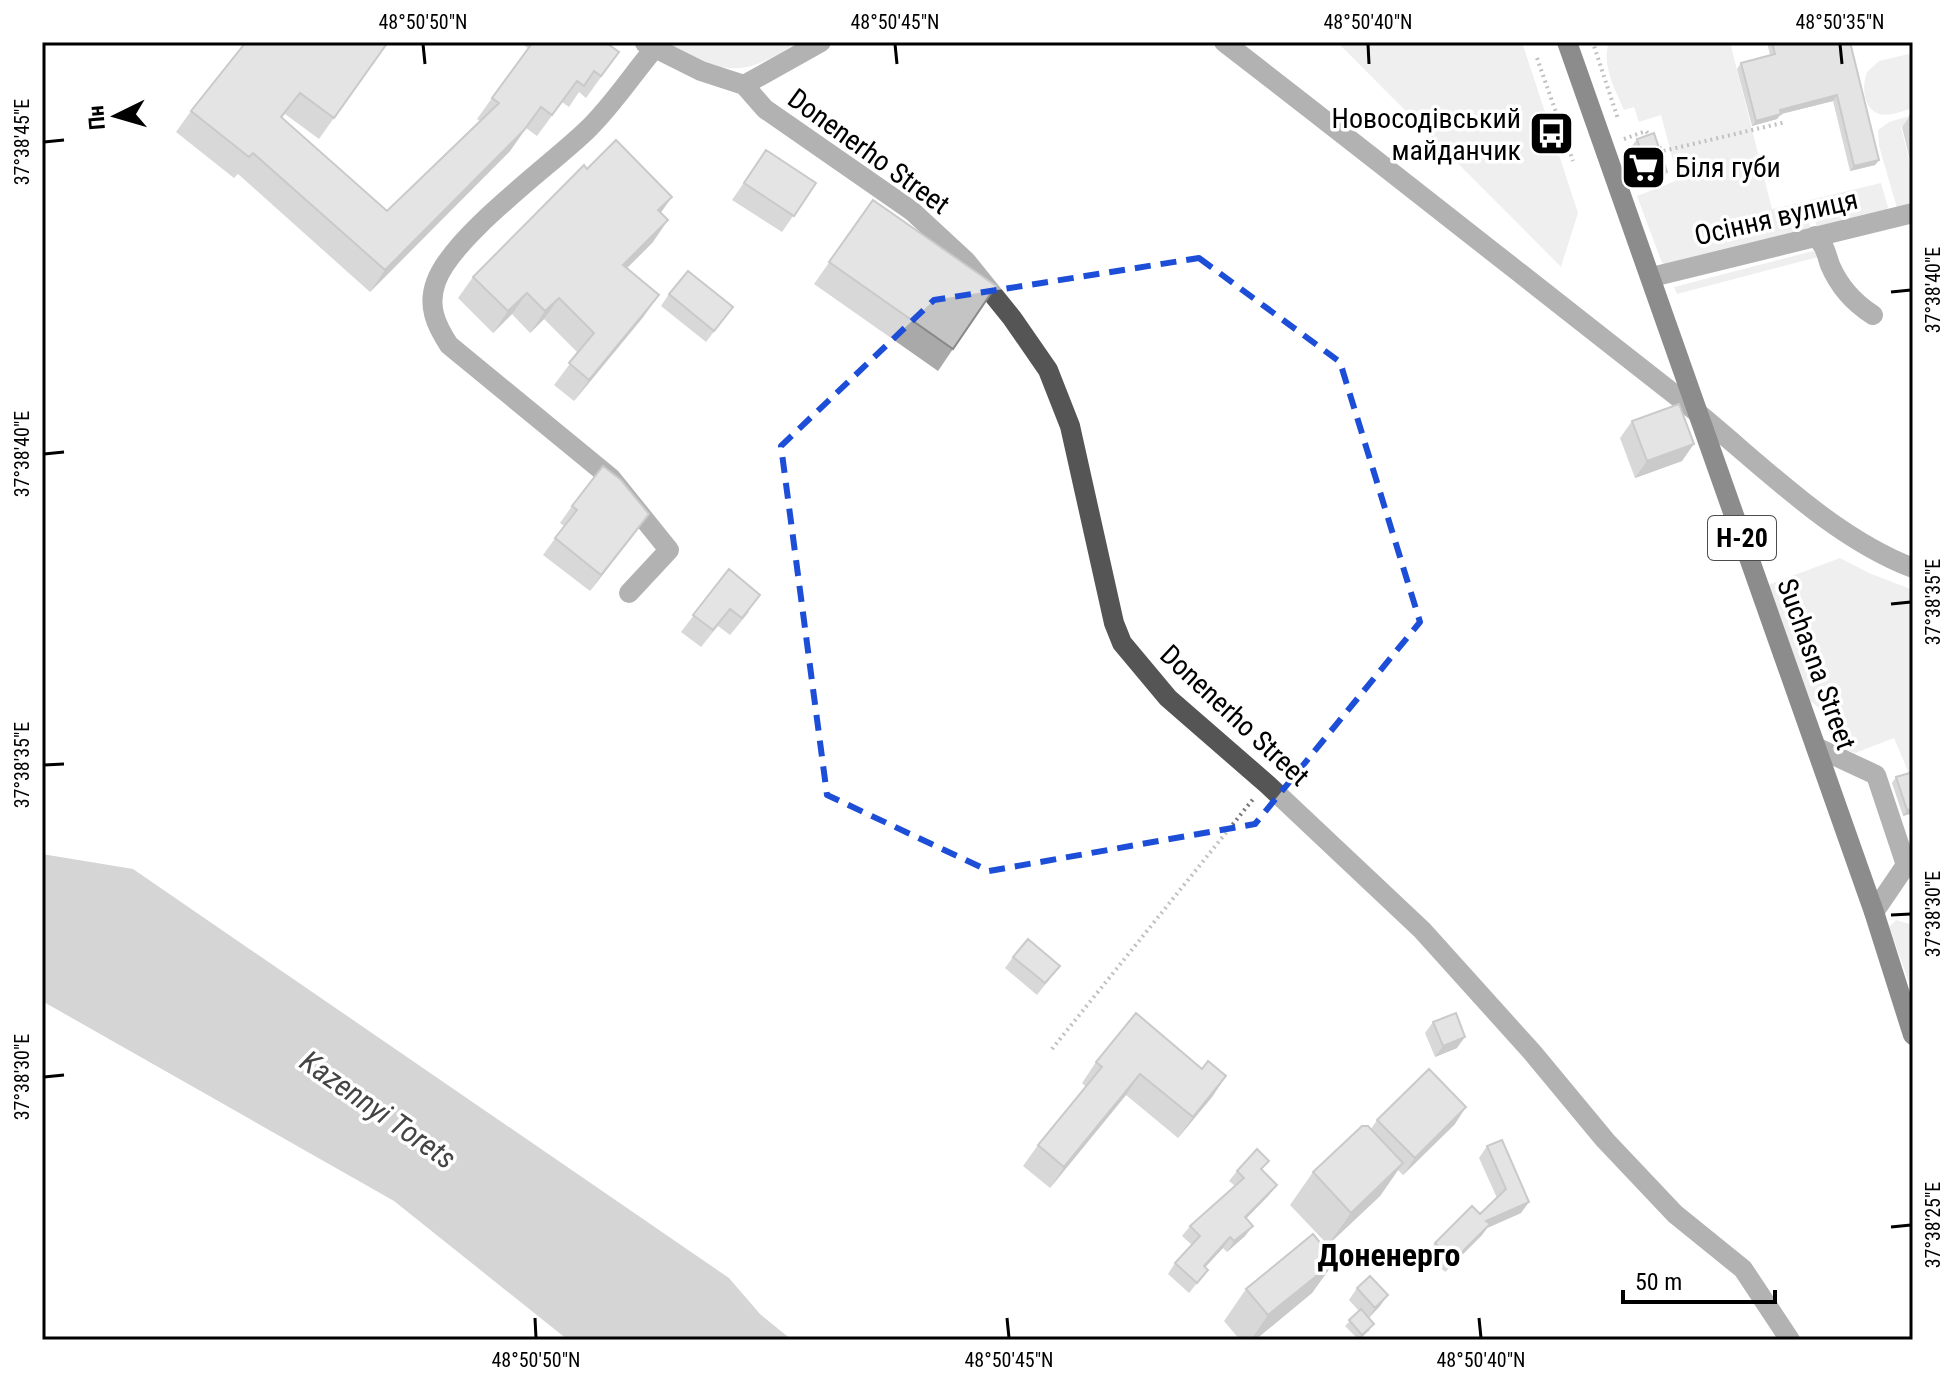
<svg xmlns="http://www.w3.org/2000/svg" width="1955" height="1382" font-family="'Roboto Condensed',sans-serif">
	<rect width="100%" height="100%" fill="#fff"/>
	<!-- green -->
	<path fill="#dcdcdc" d="M660,42H798C739,81 721,73 660,42Z
		M1337,42H1522L1578,213L1561,267Z
		M1609,42H1730L1772,209L1803,202L1811,229L1667,265L1662,263L1637,196L1678,180L1661,115L1639,122L1634,107L1624,110C1615,89 1601,65 1609,42Z
		M1913,53V108C1903,111 1889,117 1879,114C1862,108 1862,85 1867,72L1879,61Z
		M1913,115V123L1901,127L1913,175V207L1897,208L1879,146L1878,130L1889,122Z
		M1881,183L1888,207L1886,214L1817,229L1810,200Z
		M1813,251L1822,256L1677,294L1674,287Z
		M1840,558L1869,573L1913,590V783L1894,738L1855,753L1833,745L1823,711L1805,697L1768,585Z
		M1896,920L1913,925V993L1889,927Z"/>
	<!-- water -->
	<path fill="#a3a3a3" d="M42,854L133,869L729,1278L760,1314L792,1340H568L394,1201L42,1001Z"/>
	<g fill="none" stroke-linecap="round" stroke-linejoin="round">
		<!-- path -->
		<path stroke="#777" stroke-width="4" stroke-dasharray="2 4" stroke-linecap="butt" d="M1595,42L1593,43L1618,119
			M1537,58L1573,161
			M1624,139L1646,131L1650,136
			M1655,143L1663,151L1786,122
			M1052,1049L1254,798"/>
		<!-- minor -->
		<path stroke="#555" stroke-width="20" d="M1224,42C1380,162 1533,284 1688,405C1757,460 1829,536 1913,568
			M645,43L701,71L744,85L821,42
			M744,85L765,109L912,211L966,261L1012,318L1048,370L1070,426L1114,623L1122,643L1168,698L1268,785L1422,930L1532,1052L1605,1140L1675,1214L1743,1269L1790,1340
			M1815,236C1825,245 1826,253 1830,265C1839,286 1854,303 1873,315
			M1652,277L1913,213
			M629,593L669,550L611,478L449,345C436,325 427,306 436,282C452,236 550,166 587,130C612,106 632,75 654,49
			M1816,747L1876,775L1906,865L1874,912"/>
		<!-- major -->
		<path stroke="#000" stroke-width="20" d="M1567,42L1874,912L1913,1035"/>
	</g>
	<!-- wall -->
	<path fill="#a9a9a9" d="M388,42L319,139L285,114L282,118L387,211L480,121L477,119L528,48L519,42H605L619,52L586,98L579,92L569,107L562,102L537,136L526,128L510,151L370,292L238,174L234,178L176,132L191,111Z
		M1767,42H1850L1879,160L1875,165L1850,171L1833,101L1781,114L1777,119L1752,126L1737,69L1741,63L1770,55Z
		M1913,115V173L1902,127L1910,116Z
		M1637,139L1667,172L1659,184L1642,189L1629,150Z
		M766,150L816,183L782,232L732,200Z
		M587,169L661,213L653,242L627,268L644,316L574,401L554,385L578,353L544,319L530,333L512,314L493,333L458,298L473,277Z
		M873,200L996,286L938,371L814,284Z
		M669,294L733,307L706,342L661,306Z
		M1632,421L1682,461L1635,478L1620,438Z
		M572,506L649,514L590,591L543,555L564,526L560,523Z
		M729,569L749,612L730,635L718,626L701,647L681,632Z
		M1896,777L1913,813L1903,816L1892,783Z
		M1013,957L1060,966L1037,995L1005,968Z
		M1433,1022L1457,1048L1435,1057L1425,1033Z
		M1096,1062L1202,1069L1226,1076L1212,1097L1178,1138L1126,1095L1050,1188L1023,1166L1038,1145L1086,1087L1082,1083Z
		M1377,1120L1455,1124L1403,1175L1398,1170L1380,1196L1328,1245L1290,1205L1313,1172L1371,1129Z
		M1487,1146L1521,1213L1487,1228L1482,1235L1445,1272L1427,1254L1435,1243L1480,1214L1497,1198L1479,1158Z
		M1262,1170L1269,1195L1246,1218L1245,1236L1227,1252L1223,1248L1205,1267L1208,1270L1189,1293L1168,1274L1175,1263L1192,1245L1182,1236L1190,1226L1235,1186L1229,1181L1237,1171Z
		M1335,1261L1312,1293L1255,1340H1240L1224,1321L1246,1289Z
		M1357,1288L1380,1306L1369,1318L1370,1330L1359,1340L1345,1326L1359,1311L1349,1300Z"/>
	<!-- shaded-wall -->
	<path fill="#898989" d="M1837,95L1833,101L1781,114L1777,119L1752,126L1756,121L1780,110Z
		M541,107L510,151L370,292L385,270Z
		M1879,160L1875,165L1850,171L1854,166Z
		M1667,172L1659,184L1642,189L1650,178Z
		M672,197L657,218L658,210Z
		M668,220L653,242L608,287L623,265Z
		M527,293L512,314L493,333L508,311Z
		M659,295L644,316L574,401L589,380Z
		M559,298L544,319L530,333L545,311Z
		M1694,444L1682,461L1635,478L1647,461Z
		M649,514L637,531L590,591L601,575Z
		M1913,809V813L1903,816L1907,810Z
		M1465,1037L1457,1048L1435,1057L1443,1046Z
		M1140,1074L1126,1095L1050,1188L1064,1167Z
		M1226,1076L1212,1097L1178,1138L1193,1117Z
		M1466,1107L1455,1124L1403,1175L1415,1158Z
		M1403,1163L1380,1196L1328,1245L1351,1213Z
		M1277,1185L1269,1195L1238,1227L1245,1217Z
		M1529,1202L1521,1213L1487,1228L1482,1235L1445,1272L1486,1221Z
		M1253,1226L1245,1236L1227,1252L1234,1241Z
		M1230,1237L1223,1248L1197,1276L1204,1266Z
		M1335,1261L1312,1293L1255,1340H1251L1268,1315Z
		M1388,1295L1380,1306L1367,1319L1375,1308Z"/>
	<!-- building -->
	<path fill="#c4c4c4" stroke="#898989" stroke-width="2" d="M246,42H388L334,118L300,93L281,117L387,211L499,103L492,98L533,42H605L619,52L601,76L594,71L584,86L577,81L552,115L541,107L524,130L385,270L253,153L249,157L191,111Z
		M1772,42H1850L1879,160L1854,166L1837,95L1780,110L1781,114L1756,121L1741,63L1775,54Z
		M1913,115V130L1910,116Z
		M1654,133L1667,172L1650,178L1637,139Z
		M616,140L672,197L658,210L668,220L623,265L659,295L589,380L569,363L594,333L559,298L545,311L527,293L508,311L473,277L584,165L587,169Z
		M766,150L816,183L794,216L744,183Z
		M873,200L996,286L953,349L829,262Z
		M688,271L733,307L714,331L669,294Z
		M1679,404L1694,444L1647,461L1632,421Z
		M603,466L621,480L649,514L601,575L555,538L577,510L572,506Z
		M729,569L760,595L742,618L730,609L713,630L693,615Z
		M1913,772V809L1907,810L1896,777Z
		M1028,939L1060,966L1045,983L1013,957Z
		M1136,1013L1202,1069L1208,1061L1226,1076L1193,1117L1140,1074L1064,1167L1038,1145L1102,1067L1096,1062Z
		M1456,1013L1465,1037L1443,1046L1433,1022Z
		M1429,1069L1466,1107L1415,1158L1377,1120Z
		M1362,1126H1368L1403,1163L1351,1213L1313,1172Z
		M1502,1140L1529,1202L1486,1221L1490,1224L1453,1261L1435,1243L1472,1206L1480,1214L1506,1189L1487,1146Z
		M1257,1149L1269,1161L1261,1169L1277,1185L1245,1217L1253,1226L1234,1241L1230,1237L1204,1266L1208,1270L1197,1283L1175,1263L1200,1236L1190,1226L1244,1178L1237,1171Z
		M1313,1234L1335,1261L1268,1315L1246,1289Z
		M1370,1276L1388,1295L1375,1308L1357,1288Z
		M1361,1309L1374,1324L1362,1335L1349,1320Z"/>
	<!-- marked area -->
	<path d="M0 0H1955V1382H0ZM1199,258L1340,362L1420,622L1255,824L989,871L827,795L781,446L934,300Z" fill="#fff" fill-opacity=".55" fill-rule="evenodd"/>
	<path fill="none" stroke="#1d4ed8" stroke-width="6" stroke-dasharray="16 10" stroke-linejoin="round" d="M1199,258L1340,362L1420,622L1255,824L989,871L827,795L781,446L934,300Z"/>
	<!-- ticks -->
	<path fill="none" stroke="#000" stroke-width="3" d="M423,44L425,64M895,44L897,64M1368,44L1369,64M1840,44L1842,64M44,142L64,140M1891,292L1911,290M44,454L64,452M1891,604L1911,602M44,765L64,764M1891,915L1911,914M44,1077L64,1075M1891,1227L1911,1225M535,1318L536,1338M1007,1318L1009,1338M1479,1318L1481,1338"/>
	<!-- icons -->
	<defs>
		<symbol id="bus-square" viewBox="-11 -11 22 22"><rect x="-9" y="-9" width="18" height="18" rx="4" fill="#000" stroke="#fff"/><path d="M-5-6H5V4H4V6H2V4H-2V6H-4V4H-5ZM-3.5-4V0h7V-4ZM-3.5 1.2v1.5H-2V1.2ZM2 1.2v1.5H3.5V1.2Z" fill="#fff"/></symbol>
		<symbol id="supermarket-square" viewBox="-11 -11 22 22"><rect x="-9" y="-9" width="18" height="18" rx="4" fill="#000" stroke="#fff"/><path d="M-6-5.5h2.5l.6 2H6L4.5 2H-2.5L-4.4-4H-6ZM-1.5 3.2a1.3 1.3 0 1 0 .1 0ZM3 3.2a1.3 1.3 0 1 0 .1 0Z" fill="#fff"/></symbol>
	</defs>
	<g fill-rule="evenodd">
		<use href="#bus-square" x="1526" y="108" width="51" height="51"/>
		<use href="#supermarket-square" x="1618" y="142" width="51" height="51"/>
	</g>
	<g text-anchor="middle" stroke-width="7" stroke-linejoin="round" paint-order="stroke">
		<!-- shield labels -->
		<rect fill="#fff" stroke="#4c4c4c" stroke-width="2" x="1708" y="516" width="68" height="44" rx="6"/>
		<g font-size="26" font-weight="bold" fill="#000">
			<text x="1742" y="547">Н-20</text>
		</g>
		<!-- poi labels -->
		<g font-size="28" fill="#000" stroke="#fff" text-anchor="end">
			<text x="1521" y="128">Новосодівський<tspan x="1521" dy="32">майданчик</tspan></text>
			<text x="1675" y="177" text-anchor="start">Біля губи</text>
		</g>
		<!-- street labels -->
		<g font-size="28" fill="#000" stroke="#fff">
			<text transform="translate(869 151) rotate(36)" y="10">Donenerho Street</text>
			<text transform="translate(1776 217) rotate(-13)" y="10">Осіння вулиця</text>
			<text transform="translate(1817 664) rotate(70)" y="10">Suchasna Street</text>
			<text transform="translate(1235 715) rotate(43)" y="10">Donenerho Street</text>
		</g>
		<!-- water labels -->
		<g font-size="30" font-style="italic" fill="#444" stroke="#fff">
			<text transform="translate(378 1110) rotate(35)" y="10">Kazennyi Torets</text>
		</g>
		<!-- quarter labels -->
		<g font-size="32" font-weight="bold" fill="#000" stroke="#fff">
			<text x="1389" y="1266">Доненерго</text>
		</g>
	</g>
	<!-- border -->
	<rect width="1955" height="1382" fill="none" stroke="#ffffff" stroke-width="88"/>
	<!-- north arrow -->
	<g transform="translate(116 116) rotate(265)" stroke="#ffffff" stroke-width="6" paint-order="stroke">
	<path d="M0-6L14 30L0 20L-14 30Z" fill="#000000"/>
	<text y="-12" font-size="22" font-weight="bold" text-anchor="middle" fill="#000000">Пн</text>
	</g>
	<!-- scale -->
	<path d="M1623 1290v12h152v-12" fill="none" stroke="#000000" stroke-width="4"/>
	<text x="1635" y="1290" font-size="24" fill="#000000" stroke="#ffffff" stroke-width="6" paint-order="stroke">50 m</text>
	<rect x="44" y="44" width="1867" height="1294" fill="none" stroke="#000" stroke-width="3"/>
	<g font-size="20" text-anchor="middle" fill="#000">
		<text x="423" y="29">48°50'50"N</text>
		<text x="895" y="29">48°50'45"N</text>
		<text x="1368" y="29">48°50'40"N</text>
		<text x="1840" y="29">48°50'35"N</text>
		<text transform="translate(22 142) rotate(-90)" y="7">37°38'45"E</text>
		<text transform="translate(1933 290) rotate(-90)" y="7">37°38'40"E</text>
		<text transform="translate(22 454) rotate(-90)" y="7">37°38'40"E</text>
		<text transform="translate(1933 602) rotate(-90)" y="7">37°38'35"E</text>
		<text transform="translate(22 765) rotate(-90)" y="7">37°38'35"E</text>
		<text transform="translate(1933 914) rotate(-90)" y="7">37°38'30"E</text>
		<text transform="translate(22 1077) rotate(-90)" y="7">37°38'30"E</text>
		<text transform="translate(1933 1225) rotate(-90)" y="7">37°38'25"E</text>
		<text x="536" y="1367">48°50'50"N</text>
		<text x="1009" y="1367">48°50'45"N</text>
		<text x="1481" y="1367">48°50'40"N</text>
	</g>
</svg>
